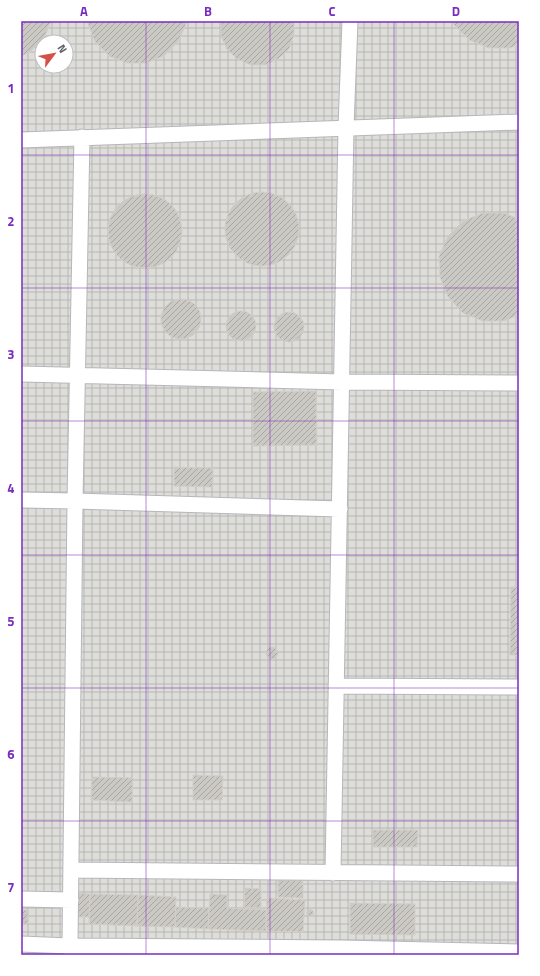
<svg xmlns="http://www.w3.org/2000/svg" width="540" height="976" font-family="'Titillium Web',sans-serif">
	<defs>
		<pattern id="industrial-grid" width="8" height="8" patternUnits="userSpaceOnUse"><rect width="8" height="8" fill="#deddda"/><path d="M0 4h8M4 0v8" fill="none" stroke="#b7b7b5"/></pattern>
		<pattern id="building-hatch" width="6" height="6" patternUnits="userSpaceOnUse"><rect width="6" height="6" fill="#cbc9c4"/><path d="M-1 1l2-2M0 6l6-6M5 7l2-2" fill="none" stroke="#a8a7a3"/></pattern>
	</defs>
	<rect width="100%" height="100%" fill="#efeee8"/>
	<!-- industrial -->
	<path fill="url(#industrial-grid)" fill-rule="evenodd" d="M21,21H519V955H21ZM42,42H66V66H42Z"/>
	<!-- building -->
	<path fill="url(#building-hatch)" stroke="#d3cfc7" d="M21,21H51L44,38L30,52L21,56Z
		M87,21H186V24L178,42L164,56L146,63H127L109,56L95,42Z
		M221,21H294V35L289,49L278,59L265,65H251L237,59L227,49L221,36Z
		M453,21H519V44L510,48H489L469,40L454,25Z
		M225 229a37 37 0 1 1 74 0a37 37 0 1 1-74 0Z
		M108 231a37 37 0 1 1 74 0a37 37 0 1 1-74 0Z
		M483,213H504L519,219V315L504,321H483L463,313L448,297L440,277L439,256L448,236L463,221Z
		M161 319a20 20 0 1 1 40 0a20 20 0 1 1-40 0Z
		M226 326a15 15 0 1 1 30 0a15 15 0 1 1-30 0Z
		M274 327a15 15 0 1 1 30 0a15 15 0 1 1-30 0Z
		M316,391L317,445L253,446V392Z
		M174,467L213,468V487L174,486Z
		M511,587H519V655H510Z
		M266 653a6 6 0 1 1 12 0a6 6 0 1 1-12 0Z
		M193,775L223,776L222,800H193Z
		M92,777L133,778L132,802L91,800Z
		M373,830H418L417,847H373Z
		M278,880L303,881V898L278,897Z
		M245,888L261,889V908L244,907Z
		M78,893L90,894L89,917H77Z
		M90,894L138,895L137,926L89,924Z
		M210,894L227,895V908L266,910V931L208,929Z
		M138,895L176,897L175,927L137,926Z
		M267,898L305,900L303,932L266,931Z
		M350,903L415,904V935L350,934Z
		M176,907L209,908L208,929L175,927Z
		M306.5 913a3.5 3.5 0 1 1 7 0a3.5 3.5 0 1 1-7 0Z
		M21,910H28V924H21Z"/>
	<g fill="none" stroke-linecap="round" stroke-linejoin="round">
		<defs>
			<path id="minor" d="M21,140L519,122
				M21,374L343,382L519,383
				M21,500L75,501L82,137
				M336,686L519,687
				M71,870L519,874
				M333,873L346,127L350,21
				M21,899L71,900
				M21,944L70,946L341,948L519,952
				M72,955L70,946L75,501L340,509"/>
		</defs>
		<!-- minor casing -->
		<use href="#minor" stroke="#b5b7bb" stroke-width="17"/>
		<!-- minor -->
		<use href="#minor" stroke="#fff" stroke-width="15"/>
	</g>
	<!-- grid -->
	<path fill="none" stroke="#7b2cbf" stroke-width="1" stroke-opacity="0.55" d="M146,21V955M270,21V955M394,21V955M21,155H519M21,288H519M21,421H519M21,555H519M21,688H519M21,821H519"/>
	<!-- border -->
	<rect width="540" height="976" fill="none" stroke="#ffffff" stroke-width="44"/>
	<!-- north arrow -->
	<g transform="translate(54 54) rotate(58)"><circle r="19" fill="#ffffff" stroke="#bfc0c2"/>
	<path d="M0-3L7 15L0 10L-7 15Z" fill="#d55048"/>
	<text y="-6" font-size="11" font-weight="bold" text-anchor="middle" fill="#5f6266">N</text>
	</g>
	<rect x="22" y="22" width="496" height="932" fill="none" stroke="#7b2cbf" stroke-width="1.5"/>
	<g font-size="13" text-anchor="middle" font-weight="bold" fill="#7b2cbf">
		<text x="84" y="16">A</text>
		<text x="208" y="16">B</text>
		<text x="332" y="16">C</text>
		<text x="456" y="16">D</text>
		<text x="11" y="93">1</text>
		<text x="11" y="226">2</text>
		<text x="11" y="359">3</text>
		<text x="11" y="493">4</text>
		<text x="11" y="626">5</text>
		<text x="11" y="759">6</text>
		<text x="11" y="892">7</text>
	</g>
</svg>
